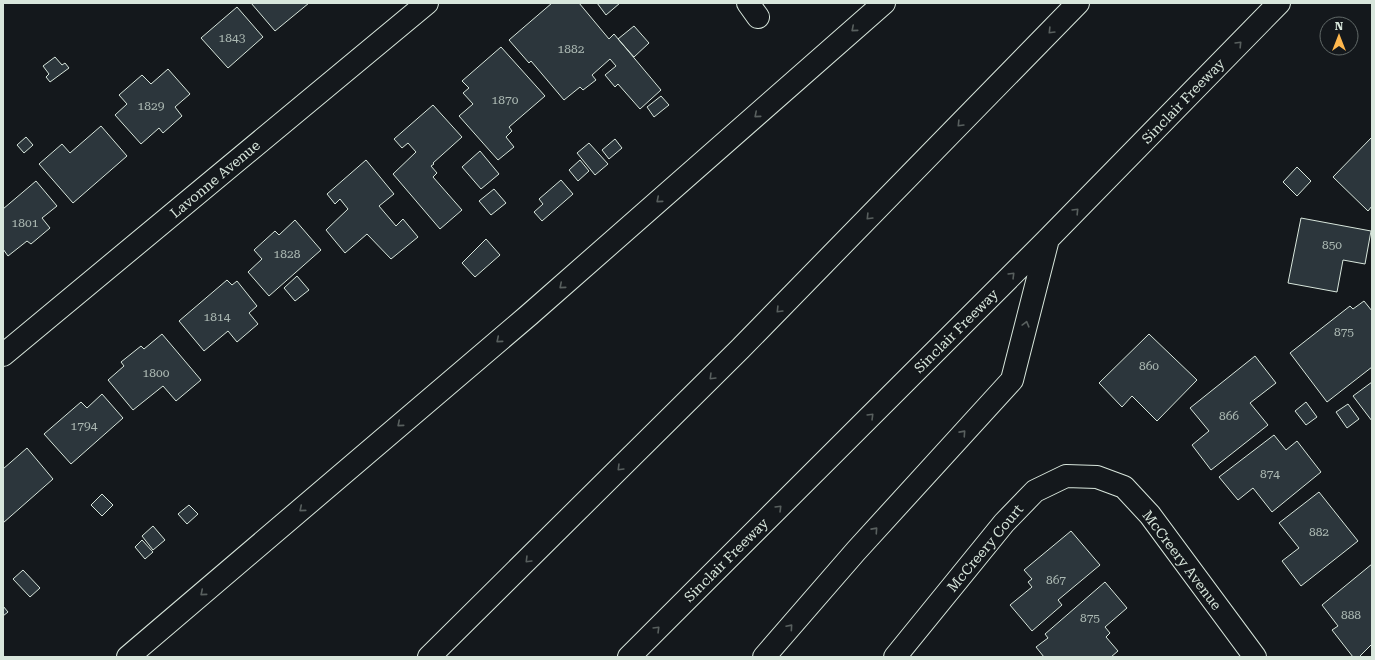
<svg xmlns="http://www.w3.org/2000/svg" width="1375" height="660" font-family="'Roboto Serif',serif">
	<rect width="100%" height="100%" fill="#14181c"/>
	<!-- building -->
	<path fill="#2c363c" stroke="#d8e6dc" d="M251,3H312H309L275,31Z
		M552,3H579L609,39L614,34L661,90L640,109L618,84L615,87L605,75L616,66L610,59L592,75L596,80L583,90L580,87L564,100L531,61L529,63L509,40Z
		M597,3H620L606,15Z
		M237,7L263,37L228,68L201,38Z
		M634,26L649,43L634,57L618,39Z
		M501,47L545,96L509,127L512,131L506,137L514,147L498,160L459,116L473,104L463,93L469,88L462,81Z
		M55,57L62,65L65,63L69,68L50,82L46,77L49,74L43,66Z
		M168,69L190,94L175,107L182,116L163,133L159,128L141,144L115,115L127,104L119,95L142,75L151,84Z
		M661,96L669,105L654,117L647,107Z
		M433,105L462,137L433,163L434,164L431,166L437,173L433,177L462,210L440,229L393,174L416,152L408,143L402,148L394,139Z
		M101,126L127,156L73,203L39,164L62,144L70,153Z
		M26,137L33,145L24,153L17,145Z
		M1372,137V206L1368,211L1333,177Z
		M615,139L622,148L609,159L602,150Z
		M589,143L608,164L595,175L577,153Z
		M480,151L499,174L481,189L462,167Z
		M366,160L394,194L379,206L396,226L403,219L418,237L391,259L367,234L345,253L326,230L348,209L340,199L335,204L327,194Z
		M580,160L589,171L578,181L569,170Z
		M1297,167L1311,181L1297,196L1283,182Z
		M561,180L573,194L542,221L534,212L543,204L539,199Z
		M36,181L57,206L42,218L50,228L31,244L27,241L8,256L3,249V209Z
		M494,189L506,203L491,215L479,201Z
		M1301,218L1371,231L1365,264L1343,260L1337,292L1288,283Z
		M295,220L321,250L269,296L248,272L262,259L254,250L275,231L279,235Z
		M486,239L500,255L475,277L462,263Z
		M297,276L309,290L295,301L284,288Z
		M227,280L232,285L237,281L257,306L249,313L258,324L237,342L228,331L204,351L179,321Z
		M1364,301L1372,311V367L1327,402L1290,353L1350,306L1353,309Z
		M162,334L201,380L176,401L163,386L133,410L108,380L124,366L121,362L141,346L144,349Z
		M1149,334L1197,380L1157,421L1132,396L1122,407L1099,383Z
		M1255,356L1276,383L1250,403L1268,425L1211,470L1192,445L1209,431L1190,408Z
		M1372,382V421L1353,396Z
		M102,394L123,418L71,464L44,434L81,402L87,408Z
		M1306,402L1317,417L1306,425L1295,411Z
		M1348,404L1359,419L1347,428L1336,412Z
		M1274,435L1286,450L1297,441L1321,472L1272,512L1253,488L1238,500L1219,477Z
		M27,448L53,479L3,523V469Z
		M1319,492L1358,541L1301,586L1282,561L1299,548L1279,523Z
		M102,494L113,505L102,516L91,505Z
		M189,505L198,514L187,524L178,514Z
		M153,526L165,540L153,550L142,536Z
		M1071,531L1100,565L1058,600L1062,605L1032,631L1010,605L1032,587L1028,582L1032,579L1024,570Z
		M142,540L153,552L145,559L135,547Z
		M1372,564V644L1359,657H1353L1332,630L1338,626L1322,605Z
		M23,570L40,588L30,597L13,579Z
		M1105,582L1127,608L1105,627L1110,633L1106,637L1118,651L1111,657H1044L1036,647L1048,638L1045,634Z
		M3,606L8,612L3,616Z"/>
	<g fill="none" stroke-linecap="round" stroke-linejoin="round">
		<defs>
			<path id="minor" d="M748,3L758,17
				M3,355L427,3
				M895,657L1004,523L1035,491L1066,476L1097,477L1124,487L1150,515L1255,657"/>
			<path id="highway" d="M128,657L529,315L884,3
				M429,657L740,349L1078,3
				M629,657L1048,239L1279,3
				M764,657L856,551L1012,380L1048,239"/>
		</defs>
		<!-- minor casing -->
		<use href="#minor" stroke="#d8e6dc" stroke-width="24"/>
		<!-- highway casing -->
		<use href="#highway" stroke="#d8e6dc" stroke-width="24"/>
		<!-- minor -->
		<use href="#minor" stroke="#14181c" stroke-width="22"/>
		<!-- highway -->
		<use href="#highway" stroke="#14181c" stroke-width="22"/>
	</g>
	<!-- one-way arrows -->
	<defs><path id="oneway-chevron" d="M-2-3.5L2.5 0L-2 3.5" fill="none" stroke-width="1.6" stroke-linecap="round" stroke-linejoin="round"/></defs>
	<g stroke="#59605f">
		<use href="#oneway-chevron" transform="translate(854 29) rotate(139)"/>
		<use href="#oneway-chevron" transform="translate(1051 31) rotate(134)"/>
		<use href="#oneway-chevron" transform="translate(1239 44) rotate(-46)"/>
		<use href="#oneway-chevron" transform="translate(757 115) rotate(139)"/>
		<use href="#oneway-chevron" transform="translate(960 124) rotate(134)"/>
		<use href="#oneway-chevron" transform="translate(659 200) rotate(139)"/>
		<use href="#oneway-chevron" transform="translate(1076 211) rotate(-46)"/>
		<use href="#oneway-chevron" transform="translate(869 217) rotate(134)"/>
		<use href="#oneway-chevron" transform="translate(1012 275) rotate(-45)"/>
		<use href="#oneway-chevron" transform="translate(562 286) rotate(139)"/>
		<use href="#oneway-chevron" transform="translate(779 310) rotate(134)"/>
		<use href="#oneway-chevron" transform="translate(1026 324) rotate(-75)"/>
		<use href="#oneway-chevron" transform="translate(499 340) rotate(140)"/>
		<use href="#oneway-chevron" transform="translate(712 377) rotate(135)"/>
		<use href="#oneway-chevron" transform="translate(871 416) rotate(-45)"/>
		<use href="#oneway-chevron" transform="translate(400 424) rotate(140)"/>
		<use href="#oneway-chevron" transform="translate(963 433) rotate(-48)"/>
		<use href="#oneway-chevron" transform="translate(620 468) rotate(135)"/>
		<use href="#oneway-chevron" transform="translate(779 508) rotate(-45)"/>
		<use href="#oneway-chevron" transform="translate(302 509) rotate(140)"/>
		<use href="#oneway-chevron" transform="translate(875 530) rotate(-48)"/>
		<use href="#oneway-chevron" transform="translate(528 560) rotate(135)"/>
		<use href="#oneway-chevron" transform="translate(203 593) rotate(140)"/>
		<use href="#oneway-chevron" transform="translate(790 627) rotate(-49)"/>
		<use href="#oneway-chevron" transform="translate(657 629) rotate(-45)"/>
	</g>
	<g text-anchor="middle" stroke-width="3" stroke-linejoin="round" paint-order="stroke">
		<!-- number labels -->
		<g font-size="12" fill="#adbab4">
			<text x="232" y="42">1843</text>
			<text x="571" y="53">1882</text>
			<text x="505" y="104">1870</text>
			<text x="151" y="110">1829</text>
			<text x="25" y="227">1801</text>
			<text x="1332" y="249">850</text>
			<text x="287" y="258">1828</text>
			<text x="217" y="321">1814</text>
			<text x="1344" y="336">875</text>
			<text x="1149" y="370">860</text>
			<text x="156" y="377">1800</text>
			<text x="1229" y="420">866</text>
			<text x="84" y="430">1794</text>
			<text x="1270" y="478">874</text>
			<text x="1319" y="536">882</text>
			<text x="1056" y="584">867</text>
			<text x="1351" y="619">888</text>
			<text x="1090" y="622">875</text>
		</g>
		<!-- street labels -->
		<g font-size="14" fill="#d8e6dc" stroke="#14181c">
			<text transform="translate(1183 101) rotate(-46)" y="5">Sinclair Freeway</text>
			<text transform="translate(215 179) rotate(-40)" y="5">Lavonne Avenue</text>
			<text transform="translate(956 331) rotate(-45)" y="5">Sinclair Freeway</text>
			<text transform="translate(985 548) rotate(-50)" y="5">McCreery Court</text>
			<text transform="translate(726 560) rotate(-45)" y="5">Sinclair Freeway</text>
			<text transform="translate(1182 560) rotate(53)" y="5">McCreery Avenue</text>
		</g>
	</g>
	<!-- border -->
	<rect width="1375" height="660" fill="none" stroke="#d8e6dc" stroke-width="8"/>
	<!-- north arrow -->
	<g transform="translate(1339 36)"><circle r="19" fill="#14181c" stroke="#626a69"/>
	<path d="M0-3L7 15L0 10L-7 15Z" fill="#ffb74d"/>
	<text y="-6" font-size="11" font-weight="bold" text-anchor="middle" fill="#d8e6dc">N</text>
	</g>
</svg>
